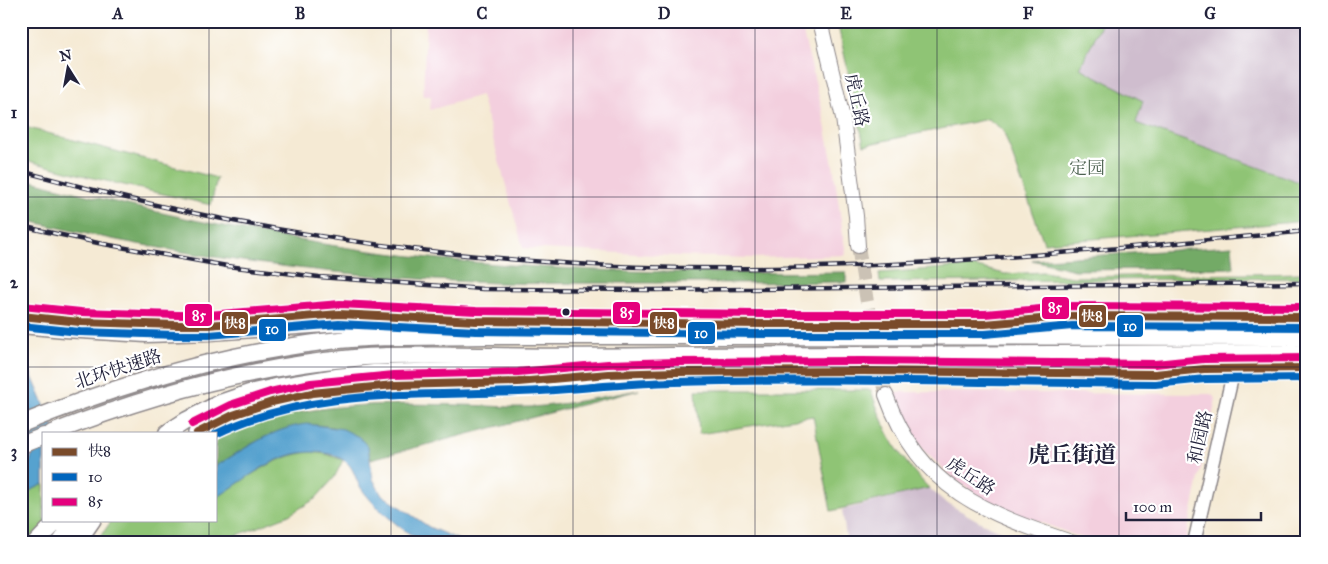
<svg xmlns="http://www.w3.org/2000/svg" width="1328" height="564" font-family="'IM FELL Great Primer','Noto Serif SC',serif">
	<rect width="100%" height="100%" fill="#fff"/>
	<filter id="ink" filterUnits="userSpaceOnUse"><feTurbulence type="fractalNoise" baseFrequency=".02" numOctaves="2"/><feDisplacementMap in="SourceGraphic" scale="10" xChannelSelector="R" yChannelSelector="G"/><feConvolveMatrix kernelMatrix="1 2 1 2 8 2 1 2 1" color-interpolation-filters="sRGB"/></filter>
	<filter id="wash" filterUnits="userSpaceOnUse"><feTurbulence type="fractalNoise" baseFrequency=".0096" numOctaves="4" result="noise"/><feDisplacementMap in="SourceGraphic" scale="20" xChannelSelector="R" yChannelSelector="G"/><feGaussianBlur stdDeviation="1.12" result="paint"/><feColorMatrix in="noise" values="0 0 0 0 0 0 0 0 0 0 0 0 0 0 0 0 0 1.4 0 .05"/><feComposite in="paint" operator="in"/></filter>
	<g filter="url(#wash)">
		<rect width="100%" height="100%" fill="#f5ead4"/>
		<!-- built -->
		<path fill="#f3cfde" d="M426,21H800L822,109L833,165L846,255L753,258L677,256L523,248L481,95L430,110L431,96H423Z
			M894,392L1211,394L1216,399L1185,543H1096L1018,514L981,498L957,481L924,451L907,424Z"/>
		<!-- industrial -->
		<path fill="#cfbdce" d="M1103,21H1307V185L1136,123L1080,68Z
			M929,488L945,502L982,523L1003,532L1034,543H847L842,510Z"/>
		<!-- green -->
		<path fill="#8fc475" stroke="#587358" d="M837,21H1103L1080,68L1143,101L1136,123L1307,185V221L1044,243L1003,130L988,119L864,145Z
			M21,126L217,178L211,205L89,177L21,159Z
			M973,266L1005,274L1044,272L1073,277L1307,273V278L880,282L879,273Z
			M696,390H871C884,431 899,458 929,488L831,511L813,416L699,434Z
			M311,452L326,454L343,460L334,478L315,499L289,515L217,543H96L112,520H216V498C246,479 274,455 311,452Z
			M44,484V520H70L55,543H21V495Z"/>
		<!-- forest -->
		<path fill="#73aa66" stroke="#4a6650" d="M21,178C166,217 312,248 461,261C589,273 717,274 846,272V282C768,283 690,283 612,283C574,283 534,284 496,283C336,277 177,257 21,219Z
			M1232,246L1234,268L1075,270L1032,260Z
			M639,390L371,459C370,450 363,445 356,438C347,429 337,428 325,426C282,420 251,445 216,466V439C289,402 378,403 458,405C482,405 507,408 531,407C567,405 604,396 639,390Z"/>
		<!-- water -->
		<path fill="#57a2cf" stroke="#3c6285" d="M21,350L56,433H44V484L21,495V467L30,462L32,454L21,426Z
			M307,424L343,429L359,437L368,447L373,479L381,494L429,527L466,543C455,543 433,546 424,542C404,533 373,506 361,488C355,480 355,469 346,462C332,450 305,450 288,456C262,464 239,484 216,498V466C245,449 272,428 307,424Z"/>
	</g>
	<g filter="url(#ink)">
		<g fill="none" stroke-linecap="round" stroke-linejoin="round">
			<!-- secondary-tunnel -->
			<path stroke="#cbc2b5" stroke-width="14" stroke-dasharray="14 7" stroke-linecap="butt" d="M858,246L872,333
				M877,362L886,395"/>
			<defs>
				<path id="tertiary" d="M1194,543L1234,369"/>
				<path id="secondary" d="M820,21L843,118L856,216L858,246
					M886,395C920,490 985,513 1074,543"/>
				<path id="primary" d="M21,316C76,324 133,326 189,325
					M244,322L339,314L476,321L761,324H985L1072,316H1235
					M196,433C292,376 411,387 518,382C541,381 564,378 586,376C645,371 707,371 766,371C895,370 1025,374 1155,374L1204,369L1307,368
					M77,543L93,520"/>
				<path id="trunk" d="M21,325L65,329L146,334L210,332L340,323L403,328
					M1059,329L1086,325L1307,324
					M1126,364L1155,365L1204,369
					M21,424C118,385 218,355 322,342C376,335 431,337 485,336C581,336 676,336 772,336C950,338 1128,337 1307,337
					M52,433C149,395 250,367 354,358C400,354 447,356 493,356C553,357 612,357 671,356C883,354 1095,354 1307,353
					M167,433L187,420L220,403L249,393L276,387L337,377L374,373L500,370L539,365
					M21,445L44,436
					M36,543L58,520
					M60,543L76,520"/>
			</defs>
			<!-- tertiary casing -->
			<use href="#tertiary" stroke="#8c8688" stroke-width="15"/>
			<!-- secondary casing -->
			<use href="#secondary" stroke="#8c8688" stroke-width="16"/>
			<!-- primary casing -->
			<use href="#primary" stroke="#8c8688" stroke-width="18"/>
			<!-- trunk casing -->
			<use href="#trunk" stroke="#8c8688" stroke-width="19"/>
			<!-- tertiary -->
			<use href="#tertiary" stroke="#fff" stroke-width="12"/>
			<!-- secondary -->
			<use href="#secondary" stroke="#fff" stroke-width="14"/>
			<!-- primary -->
			<use href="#primary" stroke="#fff" stroke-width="15"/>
			<!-- trunk -->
			<use href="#trunk" stroke="#fff" stroke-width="16"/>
			<defs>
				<path id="rail" d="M21,171C74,185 126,199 179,210C300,236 424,253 546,262C800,281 1055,254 1307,231
					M21,226L98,243L227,266L319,277L483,289L653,290L1307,283"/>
			</defs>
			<!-- rail casing -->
			<use href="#rail" stroke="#22223b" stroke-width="4.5"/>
			<!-- rail -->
			<use href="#rail" stroke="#fff" stroke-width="2.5" stroke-dasharray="8" stroke-linecap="butt"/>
			<defs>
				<path id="bus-1" d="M21,316L80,322L177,325H208L339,314L476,321L761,324H985L1072,316L1307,317
					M197,433L233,415L272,402L312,393L394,385L518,382L608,374L676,372L863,371L1155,374L1204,369L1307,368"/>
				<path id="bus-2" d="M21,326L80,332L177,335H209L339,324L476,331L761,334H985L1072,326L1307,327
					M216,434C310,388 417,396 519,392C571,390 623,383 675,382C835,378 995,383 1155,384L1205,379L1307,378"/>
				<path id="bus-3" d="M22,306L81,312L177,315H208L340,304L476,311L761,314H985L1072,306L1307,307
					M192,424L230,405L270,392L311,383L394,375L518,372L608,364L676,362L863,361L1155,364L1204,359L1307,358"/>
			</defs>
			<!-- bus-1 casing -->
			<use href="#bus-1" stroke="#fff" stroke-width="11"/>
			<!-- bus-2 casing -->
			<use href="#bus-2" stroke="#fff" stroke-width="11"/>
			<!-- bus-3 casing -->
			<use href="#bus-3" stroke="#fff" stroke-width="11"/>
			<!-- bus-1 -->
			<use href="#bus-1" stroke="#7a4b2a" stroke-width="8"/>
			<!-- bus-2 -->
			<use href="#bus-2" stroke="#0065bd" stroke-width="8"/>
			<!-- bus-3 -->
			<use href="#bus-3" stroke="#e5007d" stroke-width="8"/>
		</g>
	</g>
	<!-- grid -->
	<path fill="none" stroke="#22223b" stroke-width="1" stroke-opacity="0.55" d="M209,21V433M391,21V543M573,21V543M755,21V543M937,21V543M1119,21V543M21,197H1307M21,367H1307M209,520V543"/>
	<!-- markers -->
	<circle fill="#22223b" stroke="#fff" stroke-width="2" cx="566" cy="312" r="4.5"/>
	<g text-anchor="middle" stroke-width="4.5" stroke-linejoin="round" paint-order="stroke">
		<!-- street labels -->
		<g font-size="18" fill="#22223b" stroke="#fff">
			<text transform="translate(857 100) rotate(78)" y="6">虎丘路</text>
			<text transform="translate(118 369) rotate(-18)" y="6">北环快速路</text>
			<text transform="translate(1200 437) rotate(-77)" y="6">和园路</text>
			<text transform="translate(971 476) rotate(34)" y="6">虎丘路</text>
		</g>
		<!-- park labels -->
		<g font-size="18" fill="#4e6352" stroke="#fff">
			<text x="1087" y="174">定园</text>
		</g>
		<!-- district labels -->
		<g font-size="22" font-weight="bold" fill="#22223b" stroke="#fff">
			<text x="1072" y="462">虎丘街道</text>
		</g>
	</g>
	<g stroke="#fff" stroke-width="2">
		<rect x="1041" y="296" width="29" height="24" rx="5" fill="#e5007d"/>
		<rect x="612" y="301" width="29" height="24" rx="5" fill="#e5007d"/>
		<rect x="184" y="303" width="29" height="24" rx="5" fill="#e5007d"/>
		<rect x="1078" y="304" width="29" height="24" rx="5" fill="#7a4b2a"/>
		<rect x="221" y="311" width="28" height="24" rx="5" fill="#7a4b2a"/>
		<rect x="649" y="311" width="29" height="24" rx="5" fill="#7a4b2a"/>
		<rect x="1116" y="314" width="28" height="24" rx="5" fill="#0065bd"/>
		<rect x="258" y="318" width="29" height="24" rx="5" fill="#0065bd"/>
		<rect x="687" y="321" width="29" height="24" rx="5" fill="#0065bd"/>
	</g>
	<g font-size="14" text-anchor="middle" font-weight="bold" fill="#fff">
		<text x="1055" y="312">85</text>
		<text x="627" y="317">85</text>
		<text x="199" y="320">85</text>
		<text x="1092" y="321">快8</text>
		<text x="235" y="328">快8</text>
		<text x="664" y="328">快8</text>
		<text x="1130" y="331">10</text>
		<text x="272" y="334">10</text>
		<text x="701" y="338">10</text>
	</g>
	<!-- margin -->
	<rect width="1328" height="564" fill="none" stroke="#fff" stroke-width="55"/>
	<!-- legend -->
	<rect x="42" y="432" width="175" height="90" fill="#ffffff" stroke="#a7a7b1"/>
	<rect x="52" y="448" width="25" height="8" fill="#7a4b2a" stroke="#a7a7b1"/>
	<text x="88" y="456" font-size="15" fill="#22223b">快8</text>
	<rect x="52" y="473" width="25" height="8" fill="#0065bd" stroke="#a7a7b1"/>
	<text x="88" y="482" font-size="15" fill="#22223b">10</text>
	<rect x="52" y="498" width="25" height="8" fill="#e5007d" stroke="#a7a7b1"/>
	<text x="88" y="506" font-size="15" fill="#22223b">85</text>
	<!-- north arrow -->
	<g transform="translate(68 68) rotate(349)" stroke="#ffffff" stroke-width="4" paint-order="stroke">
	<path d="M0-4L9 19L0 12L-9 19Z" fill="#22223b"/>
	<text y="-8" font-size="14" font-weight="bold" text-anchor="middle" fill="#22223b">N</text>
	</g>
	<!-- scale -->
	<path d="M1126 512v8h135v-8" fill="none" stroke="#22223b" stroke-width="2.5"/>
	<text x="1133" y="512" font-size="15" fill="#22223b" stroke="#ffffff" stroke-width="4" paint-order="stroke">100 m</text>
	<rect x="28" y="28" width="1272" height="508" fill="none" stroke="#22223b" stroke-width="2"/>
	<g font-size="16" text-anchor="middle" font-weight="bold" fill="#22223b">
		<text x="118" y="19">A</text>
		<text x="300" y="19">B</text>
		<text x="482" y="19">C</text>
		<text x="664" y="19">D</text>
		<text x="846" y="19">E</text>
		<text x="1028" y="19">F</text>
		<text x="1210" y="19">G</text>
		<text x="14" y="118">1</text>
		<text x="14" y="288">2</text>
		<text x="14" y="457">3</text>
	</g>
</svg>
